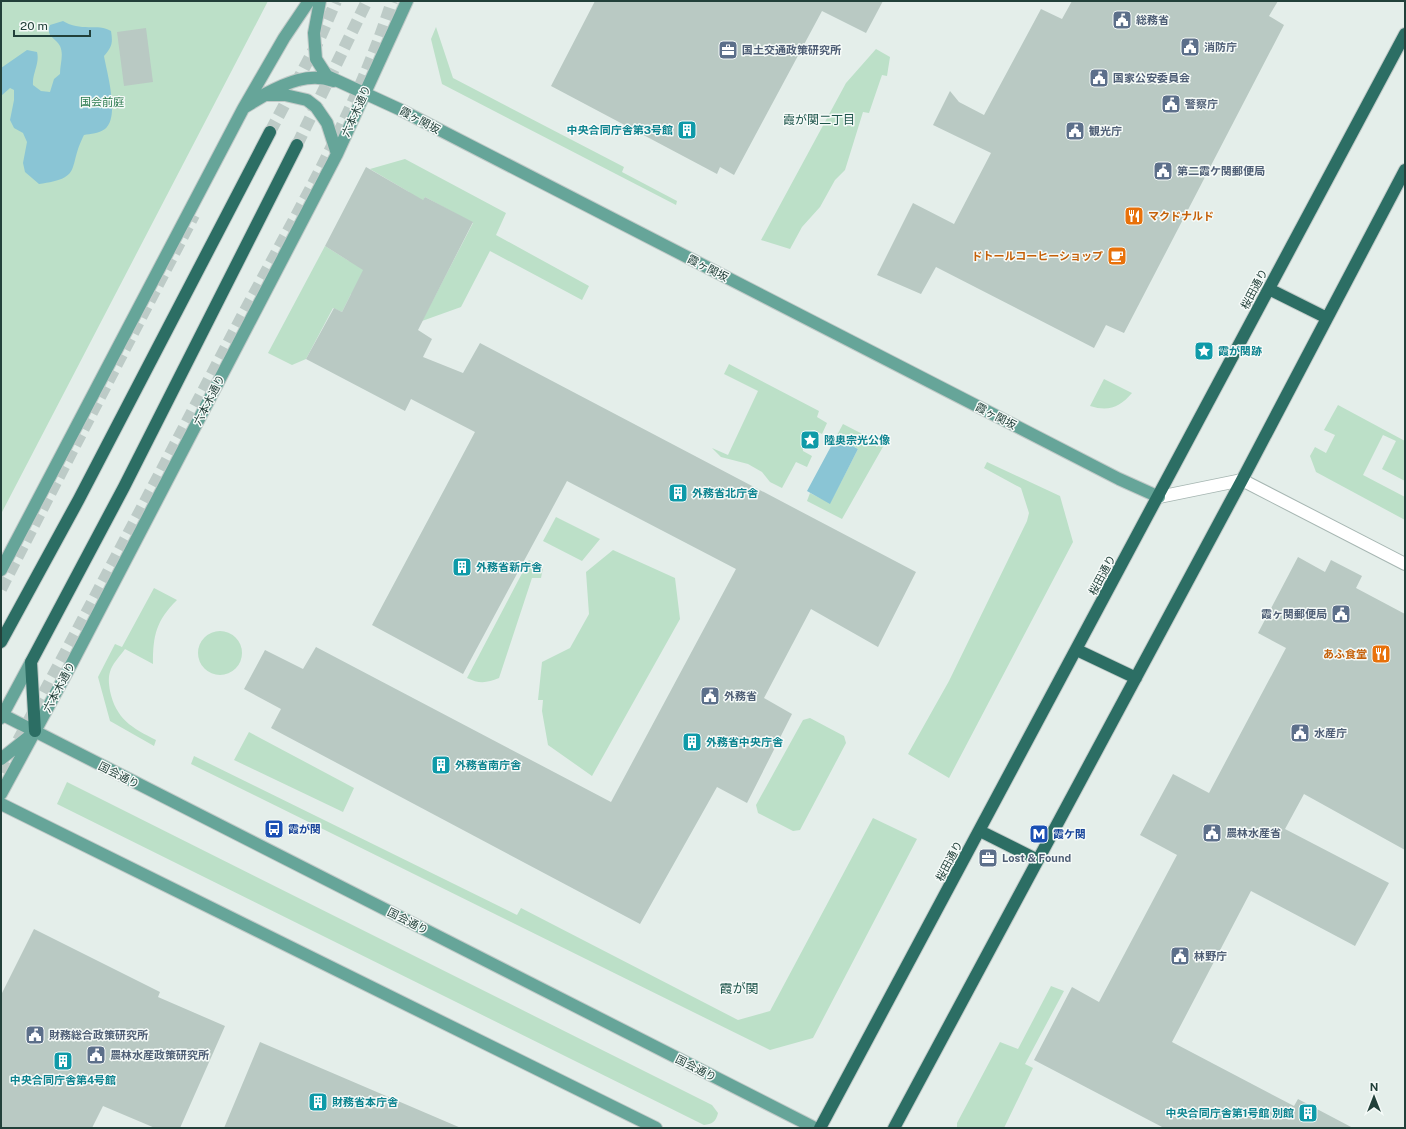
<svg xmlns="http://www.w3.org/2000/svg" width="1406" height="1129" font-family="'Public Sans','Noto Sans JP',sans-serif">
	<rect width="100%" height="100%" fill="#e4eeea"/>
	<!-- green -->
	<path fill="#bce0c8" d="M1,1H268L1,514Z
		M436,27L453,78L624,167L622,172L677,201L676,205L442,84L431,39Z
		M876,49L890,57L887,76L882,75L869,113L863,112L845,170L835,180L820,207L802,227L790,249L761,240L846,83Z
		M405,159L506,213L496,235L589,286L582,300L490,251L461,307L422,321L473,223L425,197L374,297L366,302L351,294L342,312L333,308L306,359L292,365L268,353L325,246L349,261L372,263L409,192L370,169Z
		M729,364L819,411L817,417L827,423L822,434L814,430L801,434L803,451L812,456L807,467L796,462L782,488L770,482L762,472L748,464L721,457L712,448L728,455L758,391L724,374Z
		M1104,379L1132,393C1120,407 1109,412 1090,406Z
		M1338,405L1405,441V481L1382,469L1396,441L1383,435L1363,475L1405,497V520L1316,472L1310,456L1315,447L1326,453L1335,435L1324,430Z
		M843,424L884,445L842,519L807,501L810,493L830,503L858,449L836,437Z
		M987,462L1060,496L1073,542L949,778L908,754L949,681L1027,521L1029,513L1021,488L984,468Z
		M556,517L600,539L582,561L543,541Z
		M613,550L675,578L680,619L592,776L548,745L542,711L543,700H538L542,662L570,648L589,614L586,572Z
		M529,560L543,568L541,578H532L499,678C487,683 479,684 467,678Z
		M154,588L177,600C156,621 153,635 153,664L125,649C120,656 112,664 110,672C108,678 109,685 110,691C116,719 132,728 156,740L154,746L110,721L98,677L115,644L122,647Z
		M198 653a22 22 0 1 1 44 0a22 22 0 1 1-44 0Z
		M810,718L844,736L846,743L800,830L793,831L758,813L756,805L803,720Z
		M249,732L354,788L343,812L234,760Z
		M194,756L517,915L521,908L738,1020L770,1011L873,818L917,839L813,1038L770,1050L191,764Z
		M67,782L712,1105L718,1113C716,1122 712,1124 704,1125L57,804Z
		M1051,986L1064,991L1025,1064L1033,1068L1004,1128H957V1123L1000,1042L1018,1049Z"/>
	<!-- water -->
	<path fill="#8ac5d5" d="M63,21C80,32 98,23 111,31C113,43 112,47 104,56C107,73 120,117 105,129C100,133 90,134 84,135C67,168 84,178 39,184L25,172L23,163L27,142L23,133L14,128L10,120L14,100V90L10,88L1,96V68L27,50L37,52C40,64 32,73 33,85L41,91L50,92L54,79L60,74C60,64 64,55 60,46C56,38 45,36 50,25Z
		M836,437L858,449L830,504L807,491Z"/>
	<!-- building -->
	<path fill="#b9c9c3" d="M595,1H883L866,33L822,11L734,175L720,167L717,174L551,86Z
		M1072,1H1278L1269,16L1284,25L1124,333L1106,325L1094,348L936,267L921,294L877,275L913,203L954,224L991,153L933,125L950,91L959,102L984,115L1041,9L1062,19Z
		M146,28L153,82L124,86L117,32Z
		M366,167L423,200L425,197L473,222L418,330L432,339L423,357L463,373L480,343L916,572L878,647L811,609L764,698L792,714L747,803L717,787L640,924L271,728L281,709L244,689L265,650L303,669L316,647L611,802L736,569L567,481L463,674L372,625L475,432L411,399L405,411L306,359L334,308L342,312L363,270L325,246Z
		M1298,557L1325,572L1331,560L1362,576L1356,588L1405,614V850L1304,794L1285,829L1389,883L1355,946L1251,891L1172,1042L1294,1106L1298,1099L1353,1128H1164L1034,1060L1072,987L1099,1002L1177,855L1140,835L1173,774L1209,793L1286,648L1258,633Z
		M34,929L160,992L158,997L225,1026L180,1128H155L103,1106L92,1128H1V995Z
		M260,1042L461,1128H224Z"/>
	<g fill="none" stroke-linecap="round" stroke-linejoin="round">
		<!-- highway-tunnel -->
		<path stroke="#bdcbc7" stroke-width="12" stroke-dasharray="12 6" stroke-linecap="butt" d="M270,132L319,40L336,1
			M297,145L367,1
			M1,589L194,215
			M1,772C82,623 160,473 239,322C294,218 356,114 392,1"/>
		<defs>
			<path id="minor" d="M1159,497L1242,480L1405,564"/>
			<path id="major" d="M320,1L314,33L316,59L327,76L401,110L1119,479L1159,497
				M265,94C286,83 310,72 333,81
				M245,107L265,95H285L307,100L316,107L327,123L337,154
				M1,570L243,109L284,38L309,1
				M1,714L815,1128
				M1,718L31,662
				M1,759L31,735
				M1,794L72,663L337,154L407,1
				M1,804L656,1128"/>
			<path id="highway" d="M1269,289L1327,318
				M1,642L79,499L270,132
				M1077,650L1136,678
				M35,731L31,662L124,487L297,145
				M980,831L1038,860
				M820,1128L1405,34
				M894,1128L1242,480L1405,170"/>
		</defs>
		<!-- minor casing -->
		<use href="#minor" stroke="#a6b6b2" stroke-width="14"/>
		<!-- major casing -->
		<use href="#major" stroke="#c1cac8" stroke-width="14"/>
		<!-- highway casing -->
		<use href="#highway" stroke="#c1cac8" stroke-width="14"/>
		<!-- minor -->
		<use href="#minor" stroke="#fff" stroke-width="12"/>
		<!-- major -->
		<use href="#major" stroke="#66a599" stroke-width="12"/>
		<!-- highway -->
		<use href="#highway" stroke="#2c6e64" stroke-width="12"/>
	</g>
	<!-- icons -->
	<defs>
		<symbol id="civic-square" viewBox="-11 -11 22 22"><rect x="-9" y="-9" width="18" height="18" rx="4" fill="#5c6f8a" stroke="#f5faf8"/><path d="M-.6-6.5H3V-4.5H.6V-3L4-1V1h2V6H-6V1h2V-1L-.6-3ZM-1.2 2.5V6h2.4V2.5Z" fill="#fff"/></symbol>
		<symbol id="office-square" viewBox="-11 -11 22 22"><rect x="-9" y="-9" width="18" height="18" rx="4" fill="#5c6f8a" stroke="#f5faf8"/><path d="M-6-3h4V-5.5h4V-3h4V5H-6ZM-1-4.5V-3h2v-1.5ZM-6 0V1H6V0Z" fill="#fff"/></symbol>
		<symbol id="building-square" viewBox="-11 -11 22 22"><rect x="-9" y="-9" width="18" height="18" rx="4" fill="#0f9aa8" stroke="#f5faf8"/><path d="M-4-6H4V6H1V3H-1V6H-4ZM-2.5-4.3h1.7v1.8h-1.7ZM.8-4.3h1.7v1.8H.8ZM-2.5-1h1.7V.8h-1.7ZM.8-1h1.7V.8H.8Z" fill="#fff"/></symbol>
		<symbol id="restaurant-square" viewBox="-11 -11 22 22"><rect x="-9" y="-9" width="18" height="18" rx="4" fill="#e8710a" stroke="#f5faf8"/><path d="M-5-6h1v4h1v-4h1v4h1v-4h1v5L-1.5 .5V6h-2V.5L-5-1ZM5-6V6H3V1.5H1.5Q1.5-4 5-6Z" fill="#fff"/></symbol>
		<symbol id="cafe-square" viewBox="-11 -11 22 22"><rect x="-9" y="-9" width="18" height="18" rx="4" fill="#e8710a" stroke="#f5faf8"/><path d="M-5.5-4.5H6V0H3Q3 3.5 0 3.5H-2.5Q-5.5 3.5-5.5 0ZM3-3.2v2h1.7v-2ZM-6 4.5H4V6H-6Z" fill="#fff"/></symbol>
		<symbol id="sight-square" viewBox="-11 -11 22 22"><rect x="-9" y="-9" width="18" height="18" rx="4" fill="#0f9aa8" stroke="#f5faf8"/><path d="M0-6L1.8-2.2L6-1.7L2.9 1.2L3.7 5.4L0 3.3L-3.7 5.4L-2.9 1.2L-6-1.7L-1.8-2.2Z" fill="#fff"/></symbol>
		<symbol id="bus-square" viewBox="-11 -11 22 22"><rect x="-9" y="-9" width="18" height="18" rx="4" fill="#1a4fb4" stroke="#f5faf8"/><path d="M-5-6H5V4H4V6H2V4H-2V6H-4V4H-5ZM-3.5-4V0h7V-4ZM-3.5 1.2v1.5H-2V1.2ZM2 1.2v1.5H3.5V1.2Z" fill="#fff"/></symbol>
		<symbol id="metro-square" viewBox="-11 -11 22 22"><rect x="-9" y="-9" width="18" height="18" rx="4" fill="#1a4fb4" stroke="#f5faf8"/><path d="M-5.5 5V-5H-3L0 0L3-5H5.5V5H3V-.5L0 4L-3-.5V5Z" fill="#fff"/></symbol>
	</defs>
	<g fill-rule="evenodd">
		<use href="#civic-square" x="1111" y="9" width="22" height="22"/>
		<use href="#civic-square" x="1179" y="36" width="22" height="22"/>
		<use href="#office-square" x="717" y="39" width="22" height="22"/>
		<use href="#civic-square" x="1088" y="67" width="22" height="22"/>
		<use href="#civic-square" x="1160" y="93" width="22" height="22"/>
		<use href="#building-square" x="676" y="119" width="22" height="22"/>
		<use href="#civic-square" x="1064" y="120" width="22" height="22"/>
		<use href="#civic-square" x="1152" y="160" width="22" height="22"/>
		<use href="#restaurant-square" x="1123" y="205" width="22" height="22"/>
		<use href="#cafe-square" x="1106" y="245" width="22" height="22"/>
		<use href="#sight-square" x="1193" y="340" width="22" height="22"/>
		<use href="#sight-square" x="799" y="429" width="22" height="22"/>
		<use href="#building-square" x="667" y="482" width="22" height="22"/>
		<use href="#building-square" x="451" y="556" width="22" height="22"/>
		<use href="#civic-square" x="1330" y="603" width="22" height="22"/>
		<use href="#restaurant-square" x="1370" y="643" width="22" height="22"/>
		<use href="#civic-square" x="699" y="685" width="22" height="22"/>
		<use href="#civic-square" x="1289" y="722" width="22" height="22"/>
		<use href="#building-square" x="681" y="731" width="22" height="22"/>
		<use href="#building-square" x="430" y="754" width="22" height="22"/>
		<use href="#bus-square" x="263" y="818" width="22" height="22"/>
		<use href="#civic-square" x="1201" y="822" width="22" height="22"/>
		<use href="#metro-square" x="1028" y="823" width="22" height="22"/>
		<use href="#office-square" x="977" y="847" width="22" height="22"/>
		<use href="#civic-square" x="1169" y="945" width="22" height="22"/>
		<use href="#civic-square" x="24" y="1024" width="22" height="22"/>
		<use href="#civic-square" x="85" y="1044" width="22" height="22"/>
		<use href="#building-square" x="52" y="1050" width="22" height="22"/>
		<use href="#building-square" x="307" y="1091" width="22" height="22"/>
		<use href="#building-square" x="1297" y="1102" width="22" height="22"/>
	</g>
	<g text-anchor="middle" stroke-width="3" stroke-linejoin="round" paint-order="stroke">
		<!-- service labels -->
		<g font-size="11" font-weight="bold" fill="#4e5e75" stroke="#f5faf8" text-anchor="start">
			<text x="1136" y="24">総務省</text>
			<text x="1204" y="51">消防庁</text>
			<text x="742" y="54">国土交通政策研究所</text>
			<text x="1113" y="82">国家公安委員会</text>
			<text x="1185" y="108">警察庁</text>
			<text x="1089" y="135">観光庁</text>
			<text x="1177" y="175">第二霞ケ関郵便局</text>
			<text x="1327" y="618" text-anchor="end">霞ヶ関郵便局</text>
			<text x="724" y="700">外務省</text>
			<text x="1314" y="737">水産庁</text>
			<text x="1226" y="837">農林水産省</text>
			<text x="1002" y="862">Lost &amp; Found</text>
			<text x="1194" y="960">林野庁</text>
			<text x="49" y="1039">財務総合政策研究所</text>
			<text x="110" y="1059">農林水産政策研究所</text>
		</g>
		<!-- park labels -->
		<g font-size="11" fill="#2a794d" stroke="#f5faf8">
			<text x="102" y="106">国会前庭</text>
		</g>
		<!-- street labels -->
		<g font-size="11" fill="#22403a" stroke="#f5faf8">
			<text transform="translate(356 111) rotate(-66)" y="4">六本木通り</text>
			<text transform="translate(420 120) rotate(28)" y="4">霞ヶ関坂</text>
			<text transform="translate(708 268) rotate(27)" y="4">霞ヶ関坂</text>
			<text transform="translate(1254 289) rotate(-62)" y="4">桜田通り</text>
			<text transform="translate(209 400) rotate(-63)" y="4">六本木通り</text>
			<text transform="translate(996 416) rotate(27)" y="4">霞ヶ関坂</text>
			<text transform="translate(1102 575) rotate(-62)" y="4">桜田通り</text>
			<text transform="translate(59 687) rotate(-62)" y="4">六本木通り</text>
			<text transform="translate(119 775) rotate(27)" y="4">国会通り</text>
			<text transform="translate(949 861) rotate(-62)" y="4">桜田通り</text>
			<text transform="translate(408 921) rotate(27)" y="4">国会通り</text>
			<text transform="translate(696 1068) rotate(27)" y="4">国会通り</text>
		</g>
		<!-- culture labels -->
		<g font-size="11" font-weight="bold" fill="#0d838f" stroke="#f5faf8" text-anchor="start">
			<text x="673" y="134" text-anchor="end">中央合同庁舎第3号館</text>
			<text x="1218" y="355">霞が関跡</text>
			<text x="824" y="444">陸奥宗光公像</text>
			<text x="692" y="497">外務省北庁舎</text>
			<text x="476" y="571">外務省新庁舎</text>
			<text x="706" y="746">外務省中央庁舎</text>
			<text x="455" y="769">外務省南庁舎</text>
			<text x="63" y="1084" text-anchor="middle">中央合同庁舎第4号館</text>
			<text x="332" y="1106">財務省本庁舎</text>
			<text x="1294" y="1117" text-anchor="end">中央合同庁舎第1号館 別館</text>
		</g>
		<!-- food labels -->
		<g font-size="11" font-weight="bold" fill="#c56008" stroke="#f5faf8" text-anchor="end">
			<text x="1148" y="220" text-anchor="start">マクドナルド</text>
			<text x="1103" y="260">ドトールコーヒーショップ</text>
			<text x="1367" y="658">あふ食堂</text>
		</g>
		<!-- transit labels -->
		<g font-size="11" font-weight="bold" fill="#164399" stroke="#f5faf8" text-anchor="start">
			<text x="288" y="833">霞が関</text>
			<text x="1053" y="838">霞ケ関</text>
		</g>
		<!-- neighbourhood labels -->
		<g font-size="12" fill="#1d544a" stroke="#f5faf8">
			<text x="819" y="124">霞が関二丁目</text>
		</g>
		<!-- quarter labels -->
		<g font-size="13" fill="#1d544a" stroke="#f5faf8">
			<text x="739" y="993">霞が関</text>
		</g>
	</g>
	<!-- border -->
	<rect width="1406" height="1129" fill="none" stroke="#22403a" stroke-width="4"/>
	<!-- north arrow -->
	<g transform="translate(1374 1097)" stroke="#f5faf8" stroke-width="3" paint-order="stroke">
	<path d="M0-3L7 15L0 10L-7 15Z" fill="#22403a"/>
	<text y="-6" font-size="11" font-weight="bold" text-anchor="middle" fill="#22403a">N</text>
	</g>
	<!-- scale -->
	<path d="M14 30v6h76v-6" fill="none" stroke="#22403a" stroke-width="2"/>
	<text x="20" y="30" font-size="12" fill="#22403a" stroke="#f5faf8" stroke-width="3" paint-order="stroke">20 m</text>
</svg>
